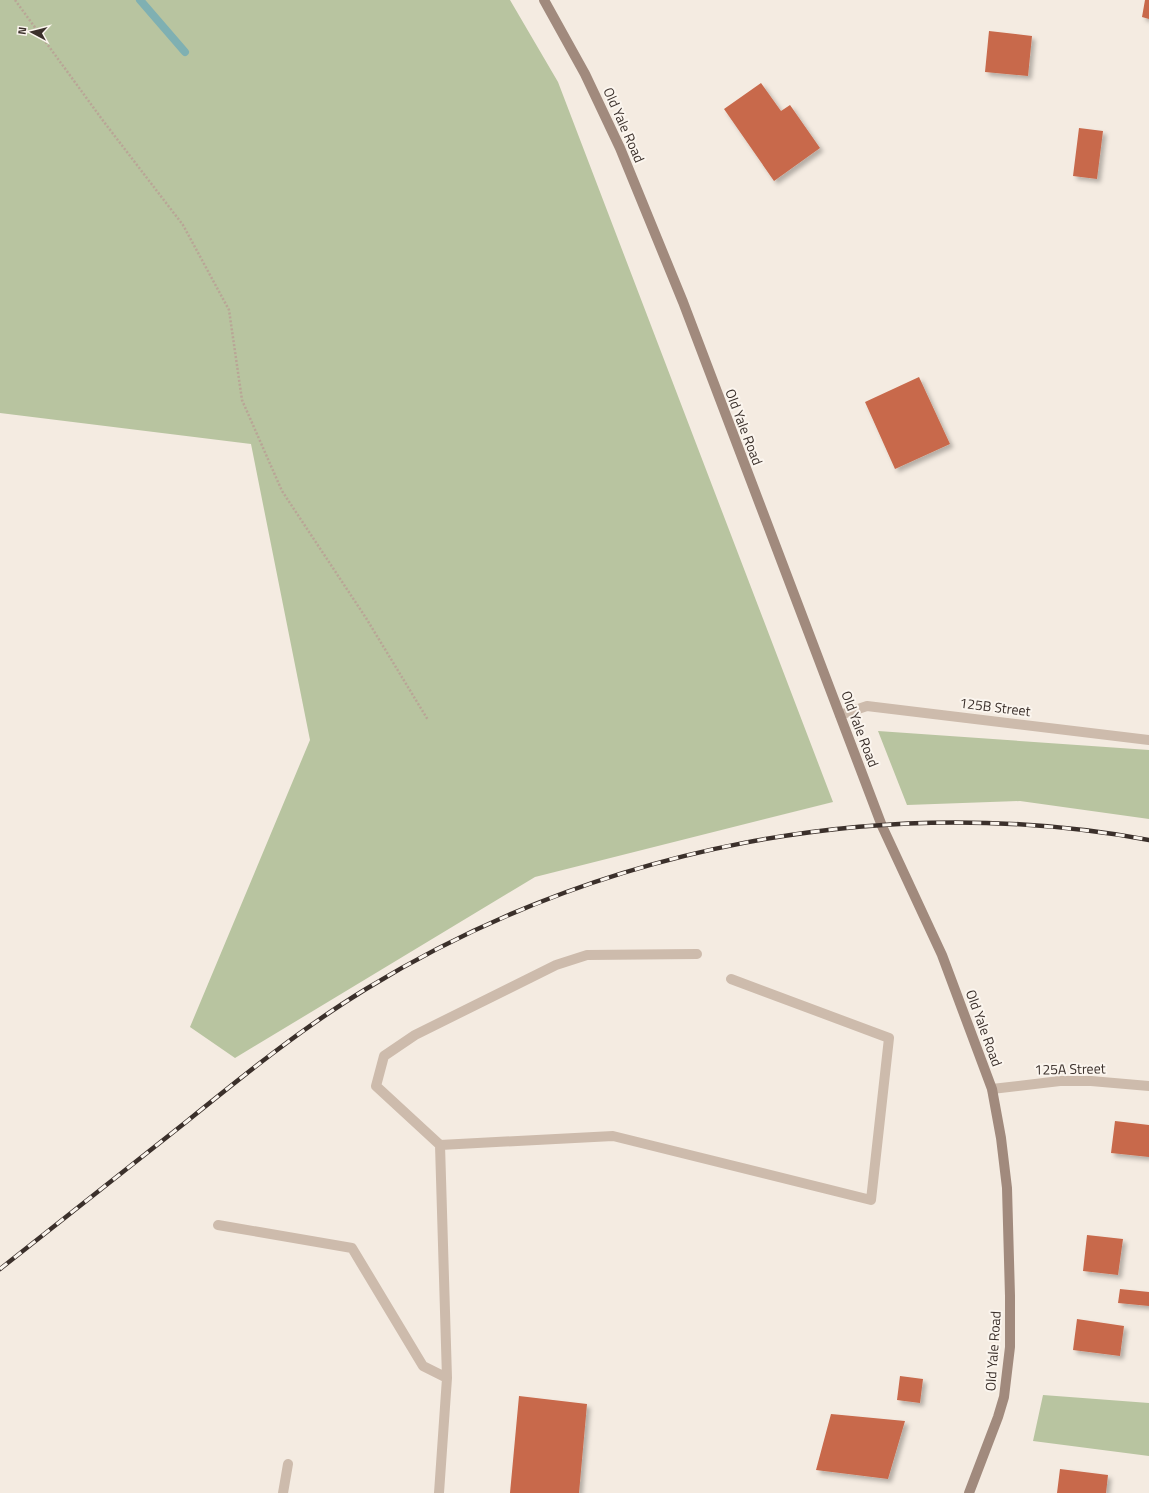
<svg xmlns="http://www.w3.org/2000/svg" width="1149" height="1493" font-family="'Titillium Web',sans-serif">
	<defs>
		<filter id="shadow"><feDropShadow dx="3.5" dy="3.5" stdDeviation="2" flood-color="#0004"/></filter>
	</defs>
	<rect width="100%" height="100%" fill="#f4ebe1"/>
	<!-- green -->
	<path fill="#b8c4a0" d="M0,0H510L558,82L833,802L535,877L235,1058L190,1027L310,740L251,444L0,413Z
		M878,731L1149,750V819L1020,801L907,805Z
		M1043,1395L1149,1403V1456L1033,1441Z"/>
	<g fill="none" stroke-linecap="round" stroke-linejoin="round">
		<!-- stream -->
		<path stroke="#7fb0b2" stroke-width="8" d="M140,0L185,52"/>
	</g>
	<!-- building -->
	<path fill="#c8694b" filter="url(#shadow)" d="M1145,0H1149V19L1142,17Z
		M989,31L1032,36L1028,76L985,72Z
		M761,83L781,111L790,105L820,148L774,181L724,109Z
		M1079,128L1103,131L1097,179L1073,176Z
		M919,377L950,444L895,469L865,402Z
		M1115,1121L1149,1125V1157L1111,1153Z
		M1087,1235L1123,1239L1118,1275L1083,1271Z
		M1120,1289L1149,1292V1306L1118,1303Z
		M1077,1319L1124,1326L1120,1356L1073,1350Z
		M900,1376L923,1379L920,1403L897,1400Z
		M519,1396L587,1404L579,1493H510Z
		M831,1414L905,1421L888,1479L816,1470Z
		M1060,1469L1108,1475L1106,1493H1057Z"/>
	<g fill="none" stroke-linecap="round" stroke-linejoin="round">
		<!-- path -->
		<path stroke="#b9a596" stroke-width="2.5" stroke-dasharray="2 2" stroke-linecap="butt" d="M15,0L104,122L183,225L229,310L242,400L282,491L366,618L428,720"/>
		<!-- service -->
		<path stroke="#cdbbac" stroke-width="10" d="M440,1145L376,1086L384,1056L415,1035L556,965L587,955L697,954
			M218,1225L352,1248L423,1366L447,1378
			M283,1493L288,1464
			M439,1493L447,1378L440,1145L613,1136L871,1200L889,1038L731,979"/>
		<!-- minor -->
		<path stroke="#cdbbac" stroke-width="10" d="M840,715L867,706L1149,740
			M992,1089L1060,1081H1091L1149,1086"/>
		<!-- secondary -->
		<path stroke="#a18a7d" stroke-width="10" d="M544,0L585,74L620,148L683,302L882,826L942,955L992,1089L1001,1138L1007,1188L1010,1296V1347L1004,1397L998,1417L969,1493"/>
		<defs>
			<path id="rail" d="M0,1269C62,1220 124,1171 186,1122C244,1075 302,1028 366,989C598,847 881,791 1149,840"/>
		</defs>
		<!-- rail casing -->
		<use href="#rail" stroke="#3b302b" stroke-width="4.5"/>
		<!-- rail -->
		<use href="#rail" stroke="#fbf5ee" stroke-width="3" stroke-dasharray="9" stroke-linecap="butt"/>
	</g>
	<g text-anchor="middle" stroke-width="4" stroke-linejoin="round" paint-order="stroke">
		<!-- street labels -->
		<g font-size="14" fill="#3b302b" stroke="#fbf5ee">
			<text transform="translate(624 125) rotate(66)" y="5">Old Yale Road</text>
			<text transform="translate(744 427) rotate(69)" y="5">Old Yale Road</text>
			<text transform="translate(995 707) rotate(7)" y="5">125B Street</text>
			<text transform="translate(860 729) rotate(69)" y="5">Old Yale Road</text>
			<text transform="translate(984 1028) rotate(70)" y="5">Old Yale Road</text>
			<text transform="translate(1070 1069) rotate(-1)" y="5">125A Street</text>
			<text transform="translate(993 1351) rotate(-86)" y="5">Old Yale Road</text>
		</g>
	</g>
	<!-- north arrow -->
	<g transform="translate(32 32) rotate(277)" stroke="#fbf5ee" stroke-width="3" paint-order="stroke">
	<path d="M0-3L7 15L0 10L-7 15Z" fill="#3b302b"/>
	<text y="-6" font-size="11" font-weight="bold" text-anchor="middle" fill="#3b302b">N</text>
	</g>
</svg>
